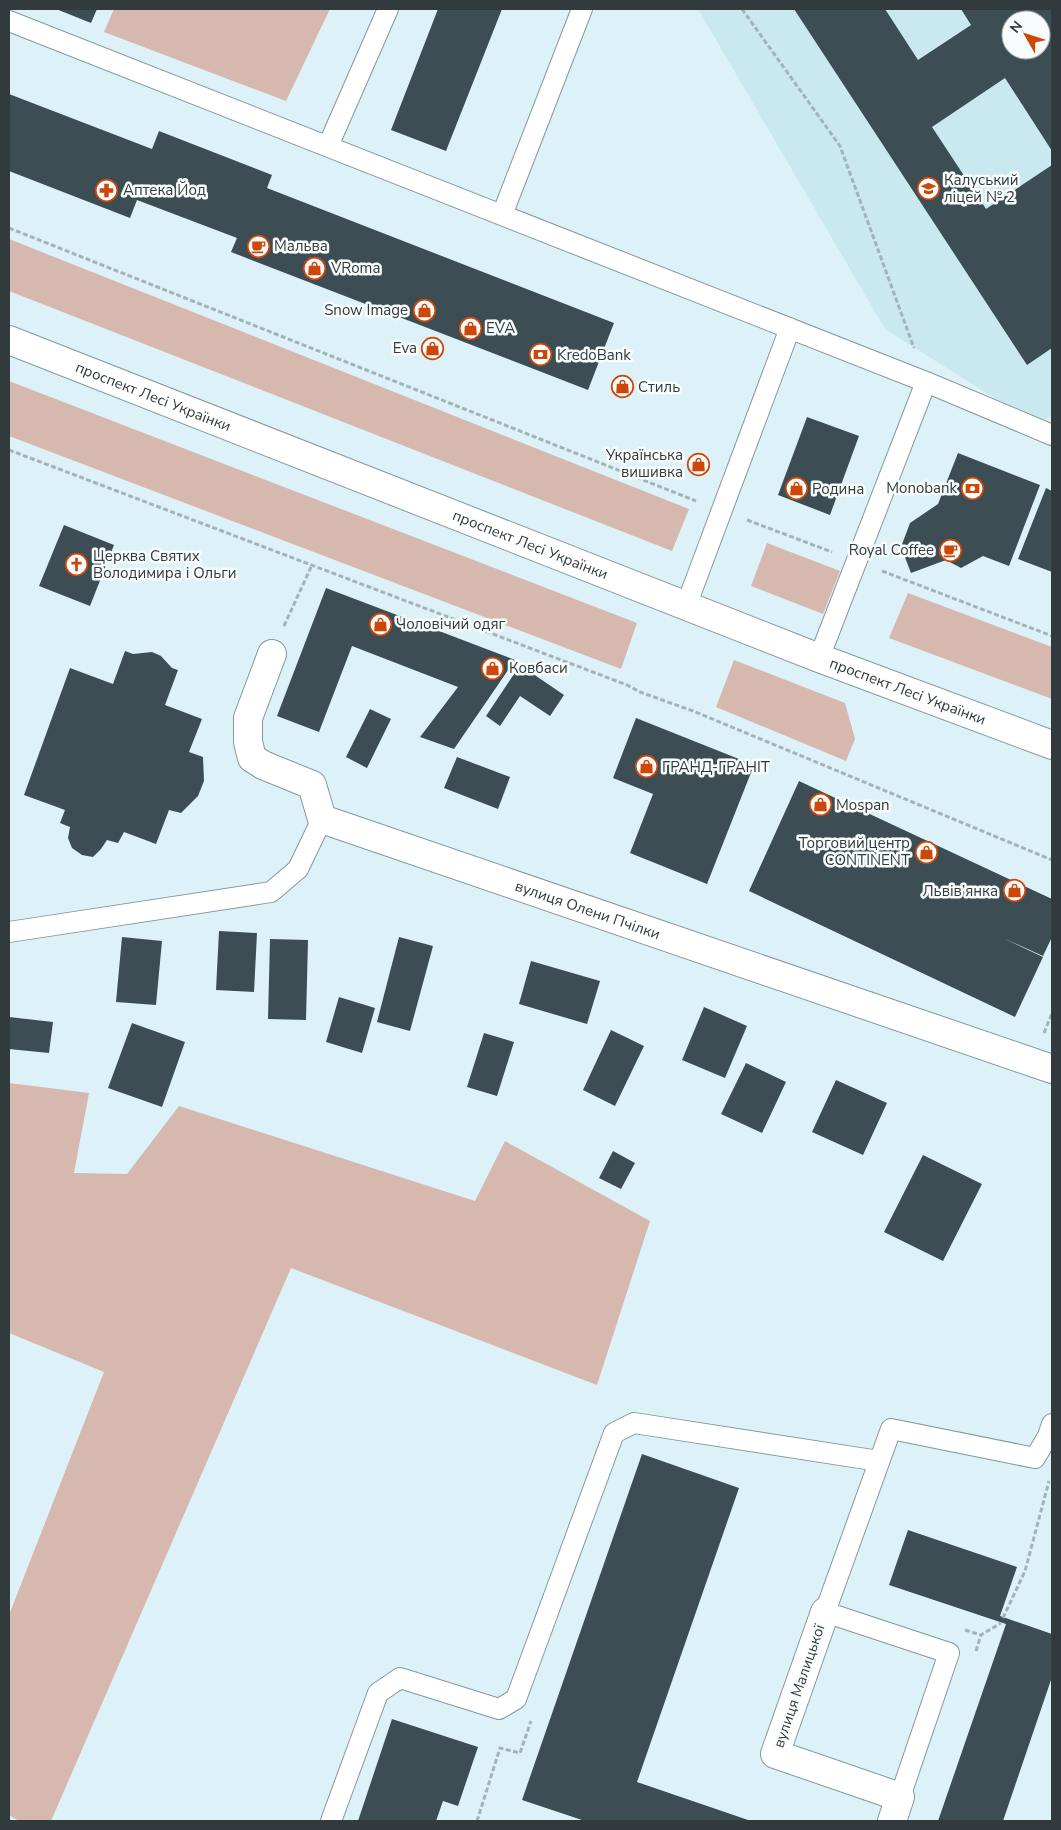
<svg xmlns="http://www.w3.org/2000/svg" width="1061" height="1830" font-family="'Nunito Sans',sans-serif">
	<rect width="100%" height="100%" fill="#ddf2f8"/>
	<!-- built -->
	<path fill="#c9e8f0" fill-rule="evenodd" d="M698,9H1052V415L1037,425L885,329ZM1011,20H1041V50H1011Z"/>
	<!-- green -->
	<path fill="#d6b8ae" d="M114,9H330L286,101L104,32Z
		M9,239L689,509L672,551L9,291Z
		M9,381L637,623L621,669L9,436Z
		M767,543L840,571L823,614L751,586Z
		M908,593L1052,647V699L889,638Z
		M734,660L845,703L855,739L846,761L716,707Z
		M9,1083L89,1093L74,1173L127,1174L179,1106L475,1201L505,1141L650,1221L597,1385L291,1268L51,1821H19L9,1815V1615L104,1372L9,1333Z"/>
	<!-- building -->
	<path fill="#3c4e53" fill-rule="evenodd" d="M56,9H97L91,23Z
		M438,9H502L446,151L391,130Z
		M794,9H885L918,60L971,25L961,9H1052V151L1005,78L932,127L986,209L1052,165V348L1027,365ZM1011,20H1041V50H1011Z
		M9,94L152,149L159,131L272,175L267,188L614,323L588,390L231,252L237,238L137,200L130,218L9,171Z
		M807,417L859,436L830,515L778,495Z
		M958,453L1040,485L1009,566L983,556L961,568L946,560L911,573L901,547L910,523L938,504Z
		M1046,488L1052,491V572L1018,559Z
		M64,525L114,545L90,606L39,586Z
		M326,588L515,660L454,749L420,737L458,687L352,646L319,732L277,716Z
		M125,651L133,654L152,652L161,656L172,668L178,670L165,705L202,719L189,752L203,757L204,781L198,796L181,813L169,810L156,844L124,832L118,843L107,840L101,849L93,857L82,855L72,848L68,838L70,827L60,823L65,810L24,795L70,668L113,684Z
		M520,665L564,695L550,716L520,696L500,726L486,716Z
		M370,709L391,719L367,768L346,757Z
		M636,718L754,765L707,884L630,853L653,794L613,778Z
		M457,757L510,777L498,809L444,788Z
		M799,781L1052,899V937L1043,956L1003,938L1043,957L1015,1017L749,891Z
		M219,931L257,933L254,992L216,990Z
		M122,937L162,941L156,1005L116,1002Z
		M399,937L433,946L410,1031L377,1022Z
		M270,939L308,940L306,1020L268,1019Z
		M531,961L600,981L587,1024L519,1004Z
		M339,997L375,1008L362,1053L326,1042Z
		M704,1007L747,1026L725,1078L682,1060Z
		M9,1017L53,1022L49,1053L9,1049Z
		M132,1023L185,1042L162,1107L108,1088Z
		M611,1030L644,1046L615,1106L583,1090Z
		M484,1033L514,1042L497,1096L467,1087Z
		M746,1063L786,1082L762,1133L721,1114Z
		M836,1080L887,1103L863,1155L812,1132Z
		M613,1151L635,1163L621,1189L599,1178Z
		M923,1155L982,1184L943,1261L884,1232Z
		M642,1454L739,1488L637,1782L751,1821H585L522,1800Z
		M908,1530L1017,1567L1000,1616L1052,1634V1677L1003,1821H938L1006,1624L889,1585Z
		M392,1719L478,1747L458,1806L443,1801L436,1821H358Z"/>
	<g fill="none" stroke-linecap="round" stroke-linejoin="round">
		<defs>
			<path id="lane" d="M9,21L926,382L1052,435
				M328,146L388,9
				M502,215L582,9
				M686,606L790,328
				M819,658L926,382
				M9,932L271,892L298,869L322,819
				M900,1797L949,1653L825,1612L891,1429L1035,1458L1048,1436L1052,1424
				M331,1821L378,1693L400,1678L499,1709L516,1699L614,1433L634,1423L879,1461"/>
			<g id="street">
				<path id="s1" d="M272,654L248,718V742L252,758L263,765L312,785L322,819L1052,1069"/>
				<path d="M825,1612L775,1754L900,1797L892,1821"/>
			</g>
			<g id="secondary">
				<path id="s2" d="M9,340L819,658L1052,745"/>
			</g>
		</defs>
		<!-- lane casing -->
		<use href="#lane" stroke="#84989d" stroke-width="22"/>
		<!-- street casing -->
		<use href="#street" stroke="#84989d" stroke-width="30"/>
		<!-- secondary casing -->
		<use href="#secondary" stroke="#84989d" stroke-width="30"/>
		<!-- path -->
		<path stroke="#a3b3b8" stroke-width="3" stroke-dasharray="5 2.5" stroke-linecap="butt" d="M742,9L840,146L914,348
			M9,228L696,501
			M9,450L627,685L640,692L693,711L1052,860
			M747,520L832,552
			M882,571L1052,636
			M284,626L312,565
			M1044,1033L1052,1013
			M1003,1618L1025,1571L1049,1481
			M965,1630L981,1635
			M976,1651L981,1635L1001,1623
			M477,1821L500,1748L520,1753L531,1721"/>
		<!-- lane -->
		<use href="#lane" stroke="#fff" stroke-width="20"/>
		<!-- street -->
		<use href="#street" stroke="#fff" stroke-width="28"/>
		<!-- secondary -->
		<use href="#secondary" stroke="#fff" stroke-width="28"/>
	</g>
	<!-- icons -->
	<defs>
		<symbol id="school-ring" viewBox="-11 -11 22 22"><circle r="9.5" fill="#f8fcfd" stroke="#cd4709" stroke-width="1.5"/><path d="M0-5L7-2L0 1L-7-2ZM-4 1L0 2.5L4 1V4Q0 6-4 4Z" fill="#cd4709"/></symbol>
		<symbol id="pharmacy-ring" viewBox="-11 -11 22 22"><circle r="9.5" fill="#f8fcfd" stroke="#cd4709" stroke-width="1.5"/><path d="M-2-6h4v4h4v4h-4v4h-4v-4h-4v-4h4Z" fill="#cd4709"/></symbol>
		<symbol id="cafe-ring" viewBox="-11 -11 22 22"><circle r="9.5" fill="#f8fcfd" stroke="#cd4709" stroke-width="1.5"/><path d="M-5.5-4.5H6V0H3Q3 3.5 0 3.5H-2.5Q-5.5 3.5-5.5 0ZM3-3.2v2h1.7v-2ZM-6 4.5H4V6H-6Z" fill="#cd4709"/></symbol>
		<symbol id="shop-ring" viewBox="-11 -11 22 22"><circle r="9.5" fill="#f8fcfd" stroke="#cd4709" stroke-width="1.5"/><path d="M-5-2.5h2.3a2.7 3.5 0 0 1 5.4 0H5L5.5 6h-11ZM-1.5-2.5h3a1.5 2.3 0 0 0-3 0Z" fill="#cd4709"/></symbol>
		<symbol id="bank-ring" viewBox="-11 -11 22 22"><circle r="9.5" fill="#f8fcfd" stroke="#cd4709" stroke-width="1.5"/><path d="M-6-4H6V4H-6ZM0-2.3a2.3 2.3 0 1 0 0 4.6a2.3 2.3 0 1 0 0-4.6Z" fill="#cd4709"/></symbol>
		<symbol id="church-ring" viewBox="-11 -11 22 22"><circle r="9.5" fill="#f8fcfd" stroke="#cd4709" stroke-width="1.5"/><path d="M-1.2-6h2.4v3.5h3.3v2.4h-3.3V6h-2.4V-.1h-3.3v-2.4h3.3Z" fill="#cd4709"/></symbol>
	</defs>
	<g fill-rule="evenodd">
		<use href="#school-ring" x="916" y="176" width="25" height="25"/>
		<use href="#pharmacy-ring" x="94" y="178" width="25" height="25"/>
		<use href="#cafe-ring" x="246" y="234" width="25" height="25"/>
		<use href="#shop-ring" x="302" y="256" width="25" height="25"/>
		<use href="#shop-ring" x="412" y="298" width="25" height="25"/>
		<use href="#shop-ring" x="458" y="316" width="25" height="25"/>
		<use href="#shop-ring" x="420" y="336" width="25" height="25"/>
		<use href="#bank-ring" x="528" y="342" width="25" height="25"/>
		<use href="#shop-ring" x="610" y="374" width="25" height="25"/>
		<use href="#shop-ring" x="686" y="452" width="25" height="25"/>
		<use href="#bank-ring" x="960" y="476" width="25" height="25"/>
		<use href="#shop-ring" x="784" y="476" width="25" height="25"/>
		<use href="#cafe-ring" x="938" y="538" width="25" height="25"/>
		<use href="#church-ring" x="64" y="552" width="25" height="25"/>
		<use href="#shop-ring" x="368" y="612" width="25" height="25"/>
		<use href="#shop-ring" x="480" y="656" width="25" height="25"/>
		<use href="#shop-ring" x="634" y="754" width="25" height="25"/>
		<use href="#shop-ring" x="808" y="792" width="25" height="25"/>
		<use href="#shop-ring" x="914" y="840" width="25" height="25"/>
		<use href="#shop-ring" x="1002" y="878" width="25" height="25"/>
	</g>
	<g text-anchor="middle" stroke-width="5" stroke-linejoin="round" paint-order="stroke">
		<!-- poi labels -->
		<g font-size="15" fill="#313a3c" stroke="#f8fcfd" text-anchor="start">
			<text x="944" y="185">Калуський<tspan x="944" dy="17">ліцей № 2</tspan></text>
			<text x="123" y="195">Аптека Йод</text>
			<text x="274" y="251">Мальва</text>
			<text x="331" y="273">VRoma</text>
			<text x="408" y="315" text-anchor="end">Snow Image</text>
			<text x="486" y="333">ЕVA</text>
			<text x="417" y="353" text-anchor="end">Eva</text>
			<text x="557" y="360">KredoBank</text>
			<text x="638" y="392">Стиль</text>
			<text x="683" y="460" text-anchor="end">Українська<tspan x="683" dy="17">вишивка</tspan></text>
			<text x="957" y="493" text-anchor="end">Monobank</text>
			<text x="812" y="494">Родина</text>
			<text x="934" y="555" text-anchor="end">Royal Coffee</text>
			<text x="93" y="561">Церква Святих<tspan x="93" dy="17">Володимира і Ольги</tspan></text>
			<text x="396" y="629">Чоловічий одяг</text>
			<text x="509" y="673">Ковбаси</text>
			<text x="662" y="772">ГРАНД-ГРАНІТ</text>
			<text x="836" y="810">Mospan</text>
			<text x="910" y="848" text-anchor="end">Торговий центр<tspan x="910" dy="17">CONTINENT</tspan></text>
			<text x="998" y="896" text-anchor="end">Львів’янка</text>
		</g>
		<!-- street labels -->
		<g font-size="15" fill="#313a3c" stroke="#f8fcfd">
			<text dy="5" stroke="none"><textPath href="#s2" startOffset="155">проспект Лесі Українки</textPath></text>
			<text dy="5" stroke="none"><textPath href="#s2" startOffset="560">проспект Лесі Українки</textPath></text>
			<text dy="5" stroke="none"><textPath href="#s2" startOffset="965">проспект Лесі Українки</textPath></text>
			<text dy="5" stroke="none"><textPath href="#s1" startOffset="491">вулиця Олени Пчілки</textPath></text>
			<text transform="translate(799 1686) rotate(-71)" y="5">вулиця Малицької</text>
		</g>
	</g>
	<!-- border -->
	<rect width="1061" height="1830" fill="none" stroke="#313a3c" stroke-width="20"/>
	<!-- north arrow -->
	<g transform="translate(1026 35) rotate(309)"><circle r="24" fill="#f8fcfd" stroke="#a8aeb0"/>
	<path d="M0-4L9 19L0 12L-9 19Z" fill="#cd4709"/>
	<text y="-8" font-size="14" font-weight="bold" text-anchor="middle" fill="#313a3c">N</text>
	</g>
</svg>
